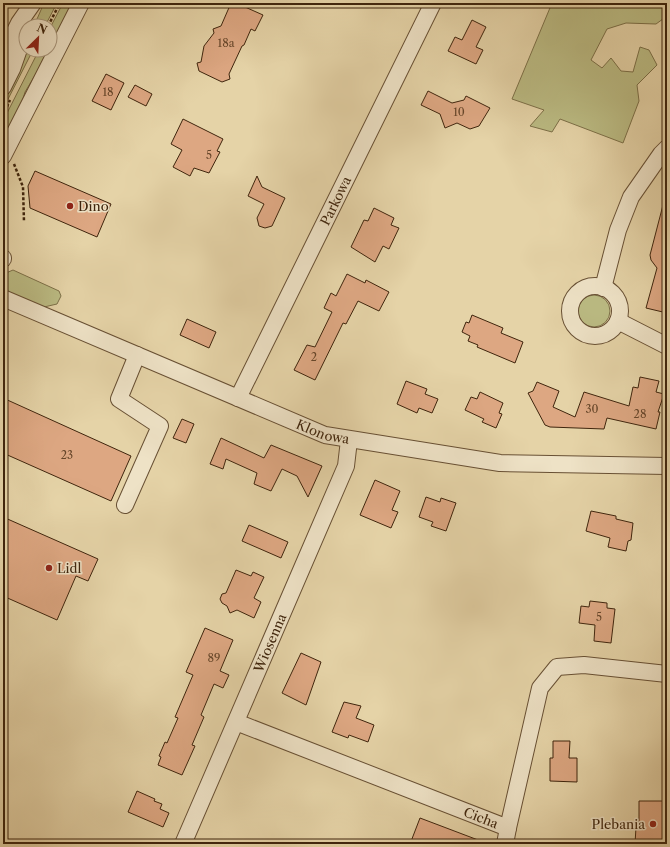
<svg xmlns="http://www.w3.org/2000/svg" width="670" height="847" font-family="'Libre Caslon Text',serif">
	<rect width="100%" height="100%" fill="#e5d3a7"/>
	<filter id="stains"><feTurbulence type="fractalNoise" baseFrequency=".005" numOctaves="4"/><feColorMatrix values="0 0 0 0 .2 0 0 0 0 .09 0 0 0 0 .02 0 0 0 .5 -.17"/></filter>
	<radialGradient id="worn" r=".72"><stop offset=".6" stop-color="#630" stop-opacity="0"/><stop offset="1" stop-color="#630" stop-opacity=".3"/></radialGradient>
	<!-- green -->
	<path fill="#bbbb83" stroke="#7d7048" d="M44,3H57L45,26H34Z
		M63,3H75L51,49L25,92L18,116L3,146V121L39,50H50V28Z
		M552,3H667V16L656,24L626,23L607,29L591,60L602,68L611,58L621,71L633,72L640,47L649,50L657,65L637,85L639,101L623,143L560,119L552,132L530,126L544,110L512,99Z
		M26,50H33L3,109V96Z
		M13,270L59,291L61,296L57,304L44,307L6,291C3,284 2,280 6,273Z
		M578 311a16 16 0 1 1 32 0a16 16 0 1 1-32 0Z"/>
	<!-- building -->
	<path fill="#dda782" stroke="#3f250d" d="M231,3H236L263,15L255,31L251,29L244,45L242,46L229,74L230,79L222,82L199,71L197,63L201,62L204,46L214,33L213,29L221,26Z
		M472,20L486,27L476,47L483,50L476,64L448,51L455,37L462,40Z
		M106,74L124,83L111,110L92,101Z
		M135,85L152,94L146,106L128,97Z
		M428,91L452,103L464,100L466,96L490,108L479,126L470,129L457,123L445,128L440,114L421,105Z
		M183,119L223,139L217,151L220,152L209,173L194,168L190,176L173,167L182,150L171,144Z
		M35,171L111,204L97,237L30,208L28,186Z
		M257,176L262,187L285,198L272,226L265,228L259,226L257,218L264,204L248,196Z
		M663,205L667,206V313L646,308L657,268L651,260L650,255Z
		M374,208L394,218L391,225L399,228L389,249L383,246L375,262L351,247L364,220L368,221Z
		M347,274L365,283L366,280L389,292L379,311L358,301L346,324L343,323L315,380L294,370L307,345L315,347L332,312L324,308L331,293L336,296Z
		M472,315L503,328L501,333L523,342L515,363L477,347L478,345L468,341L470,336L462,332L466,322L469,323Z
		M187,319L216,332L209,348L180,335Z
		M640,377L659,381L656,392L664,394L658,412H660L656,429L607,418L604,429L550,427L545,425L528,393L533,391L537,382L559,391L553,407L575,417L584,392L629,406L633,387L638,388Z
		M406,381L427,389L425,394L438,399L432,413L419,408L417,413L397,404Z
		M480,392L503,403L499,413L502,414L496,428L482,422L484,419L465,410L471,397L477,399Z
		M3,398L131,456L111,501L3,453Z
		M182,419L194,424L186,443L173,438Z
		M221,438L264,458L271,445L322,466L308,497L297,476L282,469L271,491L254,484L257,473L226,459L223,469L210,464Z
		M375,480L400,491L392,510L398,512L391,528L360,515Z
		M426,497L440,502L441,498L456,503L446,531L431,526L433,522L419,517Z
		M591,511L616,516V519L633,523L631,540L628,541L626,551L608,547L610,538L586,531Z
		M3,517L98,559L88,581L76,576L57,620L3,596Z
		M249,525L288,542L281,558L242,541Z
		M236,570L251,576L253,572L264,577L254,598L261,602L254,618L237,610L230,613L227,606L222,603L220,599L222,594L226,593Z
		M590,601L607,603V608L615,609L611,643L594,641L595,625L579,623L581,606L589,607Z
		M205,628L233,640L220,671L229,675L223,688L214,684L201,715L204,717L192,745L195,746L182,775L158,765L161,757L159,756L165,742L167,743L178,718L175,717L193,675L186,672Z
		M301,653L321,662L306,705L282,693Z
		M344,702L361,706L356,718L374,725L368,742L349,735L348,738L332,732Z
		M553,741H570L569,758H577V782L550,781V758H553Z
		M137,791L155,799L154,801L162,804L160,809L169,813L163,827L128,812Z
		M639,801H667V844H635L636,827H639Z
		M420,818L486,843V844H410Z"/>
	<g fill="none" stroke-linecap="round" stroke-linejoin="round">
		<defs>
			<g id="minor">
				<path d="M3,55L19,23L33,3"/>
				<path d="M3,87L12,69L26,29"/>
				<path d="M3,156L81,3"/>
				<path d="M3,258V259"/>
				<circle cx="595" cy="311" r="25"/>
				<path d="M603,288L618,230L631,197L661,154L667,148"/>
				<path id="s1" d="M3,298L325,435L500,463L667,466"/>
				<path d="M618,321L667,346"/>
				<path id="s2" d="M238,398L433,3"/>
				<path d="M125,505L160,426L119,399L137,355"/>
				<path id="s3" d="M236,722L508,828L540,688L557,667L584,665L667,674"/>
				<path id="s4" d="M183,844L346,466L349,440"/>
				<path d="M505,844L508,828"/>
			</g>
		</defs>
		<!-- minor casing -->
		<use href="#minor" stroke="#685034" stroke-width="18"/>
		<!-- path -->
		<path stroke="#3f250d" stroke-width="2.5" stroke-dasharray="3 2" stroke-linecap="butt" d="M48,26L60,3
			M3,116L10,100
			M14,164L23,187L24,222"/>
		<!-- minor -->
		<use href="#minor" stroke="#eee2c6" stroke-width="16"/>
	</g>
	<!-- markers -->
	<g fill="#8f2418" stroke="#eee2c6" stroke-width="1.5">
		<circle cx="70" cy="206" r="4"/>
		<circle cx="49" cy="568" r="4"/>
		<circle cx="653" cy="824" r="4"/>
	</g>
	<g text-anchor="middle" stroke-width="3" stroke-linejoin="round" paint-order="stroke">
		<!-- number labels -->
		<g font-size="11" fill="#66462a">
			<text x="226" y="47">18a</text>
			<text x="108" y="96">18</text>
			<text x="459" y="116">10</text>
			<text x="209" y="159">5</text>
			<text x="314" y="361">2</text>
			<text x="592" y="413">30</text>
			<text x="640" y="418">28</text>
			<text x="67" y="459">23</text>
			<text x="599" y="621">5</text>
			<text x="214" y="662">89</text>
		</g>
		<!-- street labels -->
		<g font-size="13" fill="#3f250d" stroke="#eee2c6">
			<text dy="5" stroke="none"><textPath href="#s2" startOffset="220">Parkowa</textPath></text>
			<text dy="5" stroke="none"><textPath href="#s1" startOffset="347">Klonowa</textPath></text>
			<text dy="5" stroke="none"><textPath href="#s4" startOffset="219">Wiosenna</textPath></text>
			<text dy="5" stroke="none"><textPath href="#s3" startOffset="263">Cicha</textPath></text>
		</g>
		<!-- poi labels -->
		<g font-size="13" fill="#3f250d" stroke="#eee2c6" text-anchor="start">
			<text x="78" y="211">Dino</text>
			<text x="57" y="573">Lidl</text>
			<text x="645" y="829" text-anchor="end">Plebania</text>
		</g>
	</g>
	<!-- margin -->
	<rect width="670" height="847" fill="none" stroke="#e5d3a7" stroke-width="16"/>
	<rect x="4" y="4" width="662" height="839" fill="none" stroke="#3f250d" stroke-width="2"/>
	<rect x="8" y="8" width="654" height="831" fill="none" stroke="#3f250d"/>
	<!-- north arrow -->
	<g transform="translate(38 38) rotate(24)"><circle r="19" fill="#eee2c6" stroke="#a8967c"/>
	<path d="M0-3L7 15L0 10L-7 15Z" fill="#8f2418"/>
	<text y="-6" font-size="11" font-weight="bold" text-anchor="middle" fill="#3f250d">N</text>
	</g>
	<rect width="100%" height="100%" filter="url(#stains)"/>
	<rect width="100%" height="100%" fill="url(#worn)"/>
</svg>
